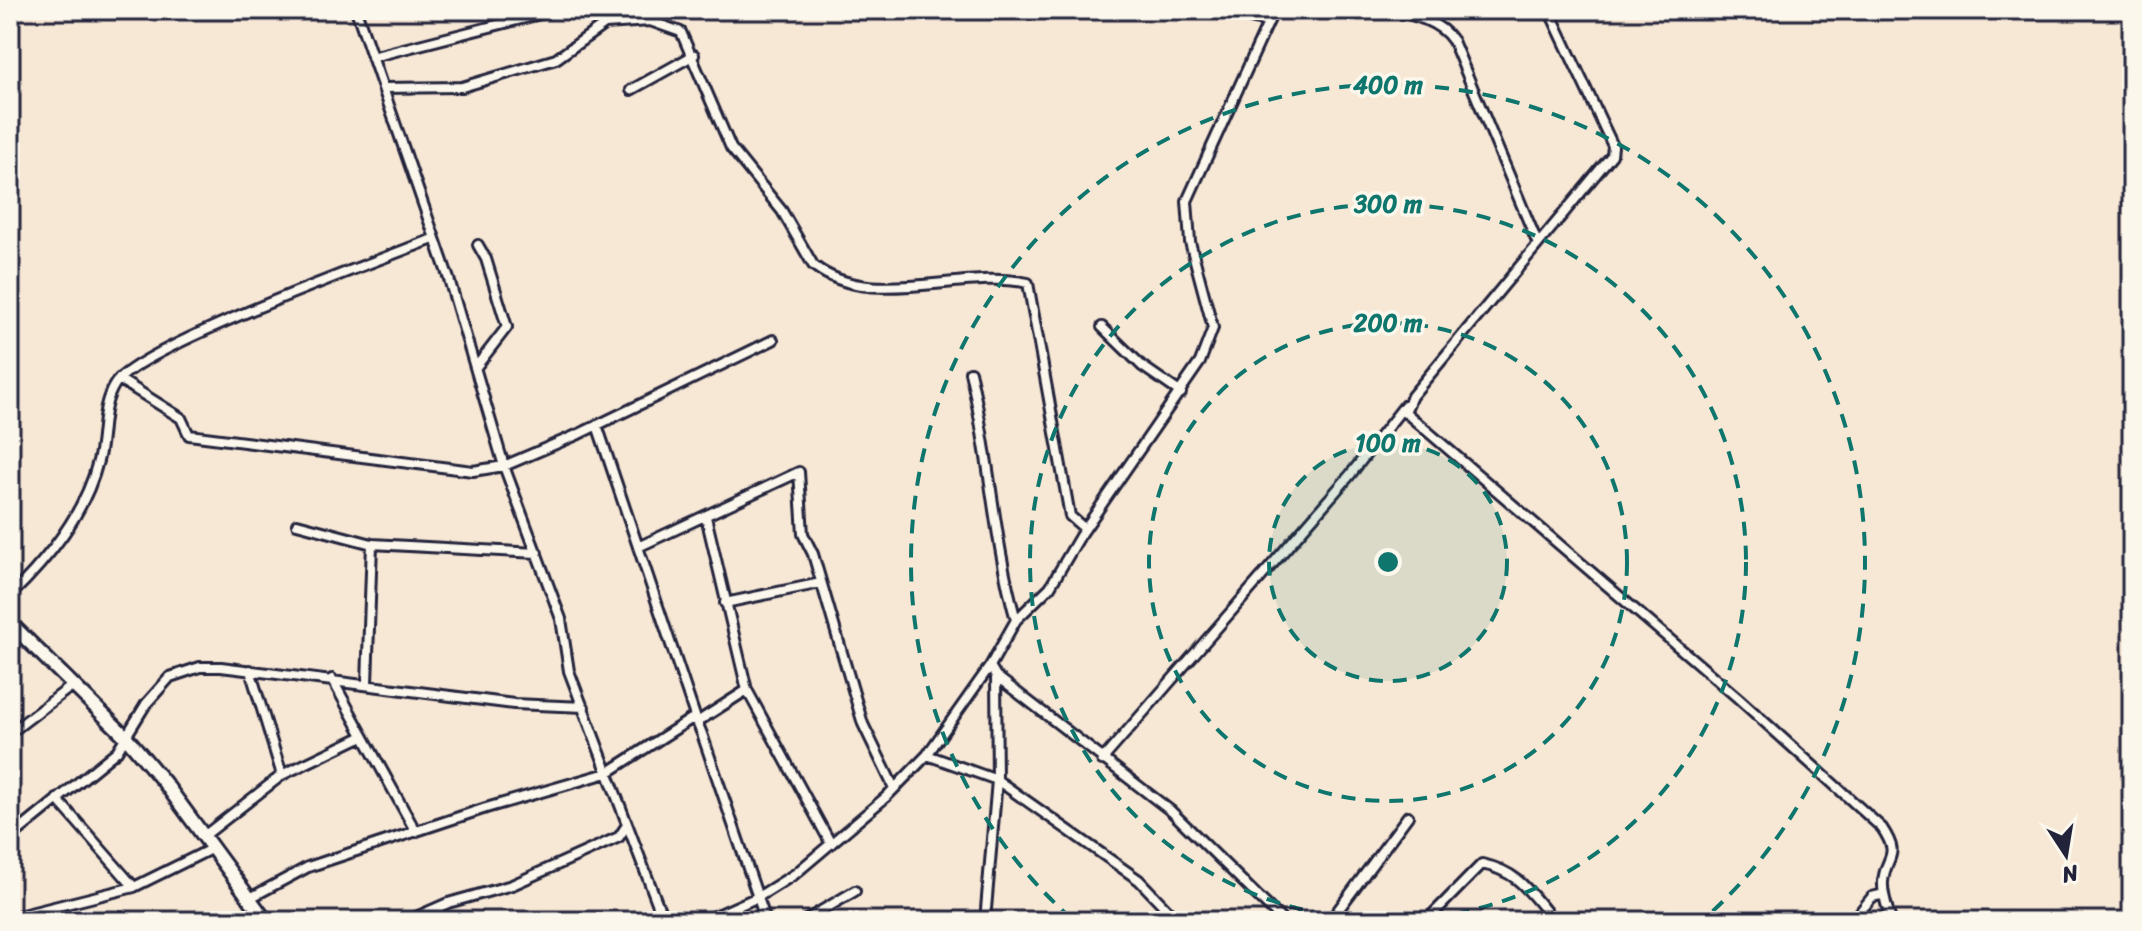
<svg xmlns="http://www.w3.org/2000/svg" width="2142" height="931" font-family="Sriracha,sans-serif">
	<rect width="100%" height="100%" fill="#f7e7d5"/>
	<filter id="ink" filterUnits="userSpaceOnUse"><feTurbulence type="fractalNoise" baseFrequency=".0125" numOctaves="2"/><feDisplacementMap in="SourceGraphic" scale="16" xChannelSelector="R" yChannelSelector="G"/><feConvolveMatrix kernelMatrix="1 2 1 2 8 2 1 2 1" color-interpolation-filters="sRGB"/></filter>
	<g filter="url(#ink)">
		<g fill="none" stroke-linecap="round" stroke-linejoin="round">
			<defs>
				<path id="street" d="M356,10L449,279L504,466L561,619L569,671L664,921
					M1249,10L1247,17L1262,21L1265,10
					M1390,10C1413,15 1440,21 1453,41L1537,242
					M1549,10L1613,146L1612,155L1412,396L1405,412L1738,698L1882,828C1902,858 1885,855 1883,882C1882,895 1888,909 1891,921
					M372,57L556,10
					M383,88L462,87L556,59L605,24L650,21L681,32L731,148L782,211L813,265C869,311 963,268 1028,283L1070,516L1085,529
					M631,90L694,55
					M1102,327L1142,366L1181,393
					M476,367L507,327L486,259L478,245
					M970,372C990,454 993,538 1016,620
					M119,379L181,418L189,435L473,471L504,466L579,434L773,340
					M597,425L697,722L747,690
					M706,517L747,690L831,844
					M297,524L372,544L537,553
					M638,547L799,472L803,534L813,554L863,724L894,788
					M10,596C48,559 85,514 98,461C105,436 100,407 115,384C139,347 379,260 433,239
					M725,603L821,583
					M990,666L996,676L1171,811L1283,921
					M250,670L282,775
					M332,679L416,832
					M367,683L372,544
					M10,733L73,685
					M927,755L997,780L1139,880L1178,921
					M1102,760L1350,475L1405,405
					M57,799L134,887
					M204,836L282,775L363,736
					M10,838L117,751L146,704L170,677L200,667H221L514,704L584,707
					M250,898L308,867L486,808L607,773L691,719L697,722L702,734L766,921
					M437,908L443,921
					M10,918L134,887L213,848
					M407,921L448,903L512,885L619,837L627,825
					M704,921L758,897L795,874L886,797L927,755L990,666L1016,620L1050,587L1080,536L1200,362L1213,328L1190,242L1187,201L1274,10
					M804,921L855,891
					M985,921L997,780L996,676
					M1330,921L1408,816
					M1426,921L1482,864C1520,872 1530,893 1554,921
					M1853,921L1872,897L1884,894"/>
				<path id="secondary" d="M10,623L127,738L164,782L266,921"/>
			</defs>
			<!-- street casing -->
			<use href="#street" stroke="#22223b" stroke-width="14"/>
			<!-- secondary casing -->
			<use href="#secondary" stroke="#22223b" stroke-width="18"/>
			<!-- street -->
			<use href="#street" stroke="#fbf7ec" stroke-width="8"/>
			<!-- secondary -->
			<use href="#secondary" stroke="#fbf7ec" stroke-width="12"/>
		</g>
	</g>
	<!-- distance rings -->
	<circle cx="1388" cy="562" r="119" fill="#0f766e" fill-opacity=".12"/>
	<g fill="none" stroke="#0f766e" stroke-width="4" stroke-dasharray="14 10">
		<circle cx="1388" cy="562" r="119"/>
		<circle cx="1388" cy="562" r="239"/>
		<circle cx="1388" cy="562" r="358"/>
		<path d="M1072 919A477 477 0 1 1 1704 919"/>
	</g>
	<circle cx="1388" cy="562" r="12" fill="#0f766e" stroke="#fbf7ec" stroke-width="4"/>
	<g font-size="24" text-anchor="middle" font-weight="bold" fill="#0f766e" stroke="#fbf7ec" stroke-width="7" stroke-linejoin="round" paint-order="stroke">
		<text x="1388" y="93">400 m</text>
		<text x="1388" y="212">300 m</text>
		<text x="1388" y="331">200 m</text>
		<text x="1388" y="451">100 m</text>
	</g>
	<!-- margin -->
	<rect width="2142" height="931" fill="none" stroke="#fbf7ec" stroke-width="40"/>
	<rect x="20" y="20" width="2102" height="891" fill="none" stroke="#22223b" stroke-width="3" filter="url(#ink)"/>
	<!-- north arrow -->
	<g transform="translate(2066 855) rotate(168)" stroke="#fbf7ec" stroke-width="6" paint-order="stroke">
	<path d="M0-6L14 30L0 20L-14 30Z" fill="#22223b"/>
	<text y="-12" font-size="22" font-weight="bold" text-anchor="middle" fill="#22223b">N</text>
	</g>
</svg>
